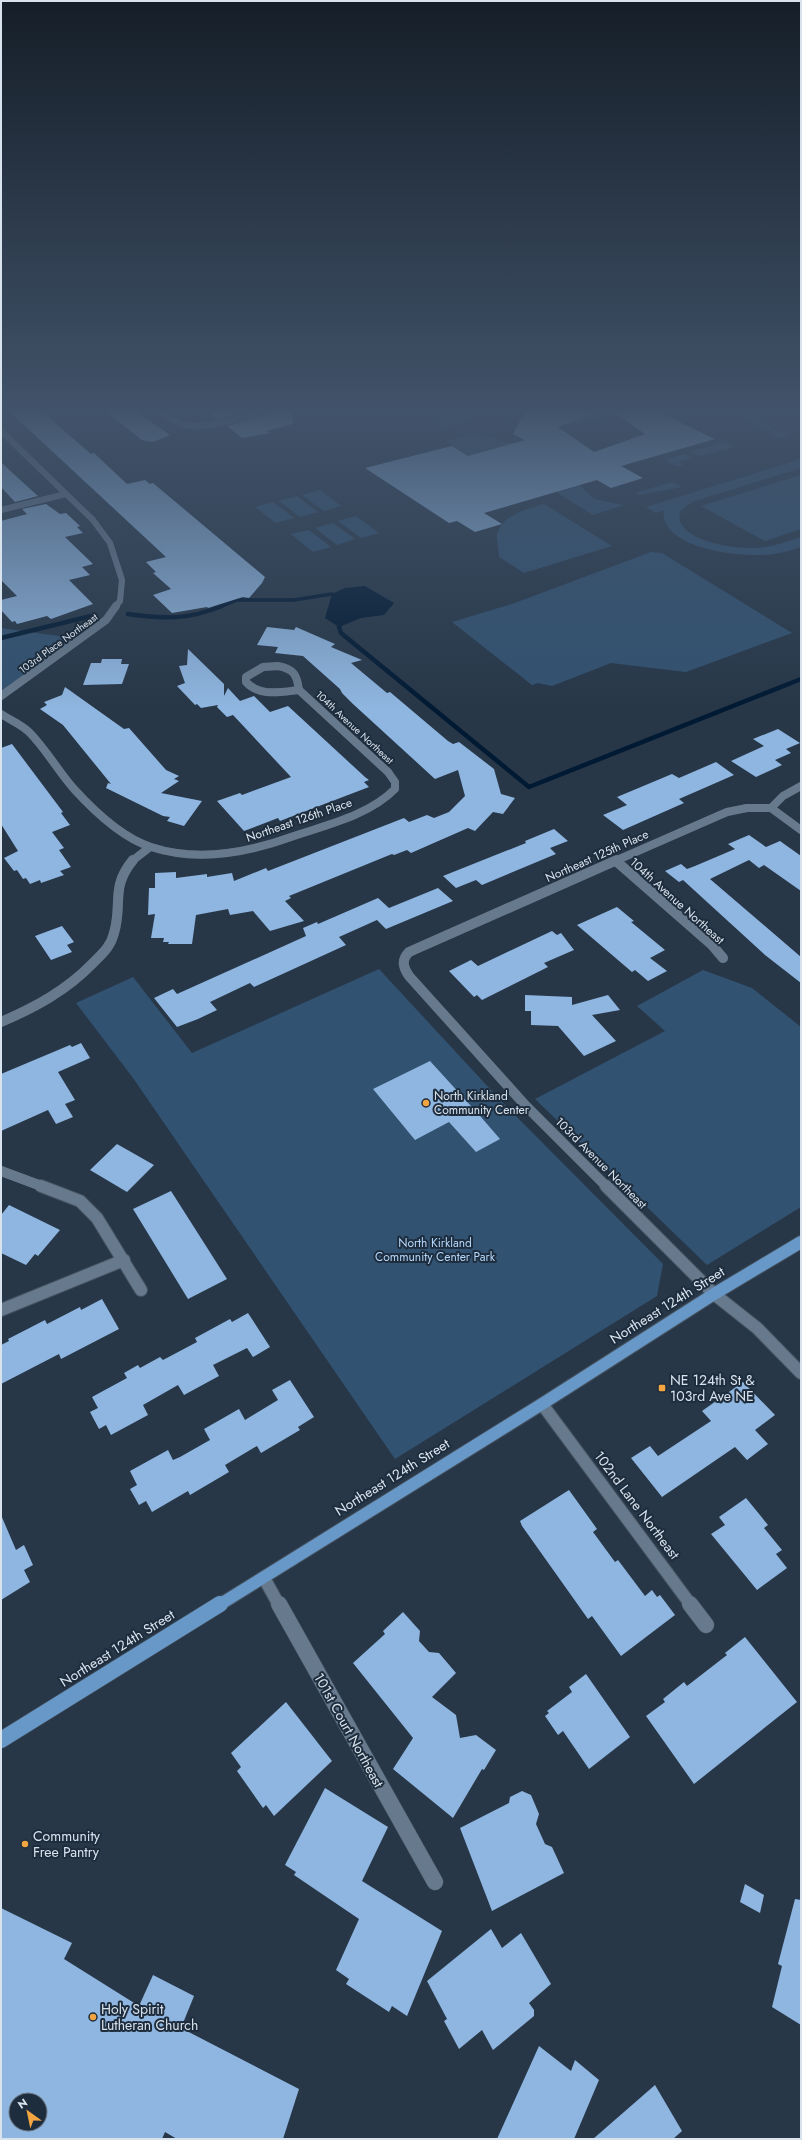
<svg xmlns="http://www.w3.org/2000/svg" width="802" height="2140" font-family="Jost,sans-serif">
	<rect width="100%" height="100%" fill="#273748"/>
	<!-- green -->
	<path fill="#325271" d="M456,409H473L474,411L468,422L443,429L437,420L450,415Z
		M611,409L618,413L577,424L565,421Z
		M724,409H734L742,413L748,411L750,412L745,414L758,420L763,419L760,421L780,431L786,429L791,433C785,439 775,437 768,434L773,432L760,426L754,428L750,426L756,424L732,413L726,414L723,413L728,411Z
		M472,434L510,443L523,457L500,447L468,456L446,441Z
		M725,442L733,447L700,456L691,452Z
		M684,454L693,458L679,462L684,466C677,468 671,463 665,460Z
		M801,459V468L692,502C685,506 677,512 680,521C688,543 734,548 753,548C770,548 785,542 801,537V547C787,552 774,555 759,555C733,556 659,547 664,510L656,513L646,507Z
		M801,475V529L765,541L701,506Z
		M672,482L682,487L639,495L635,493Z
		M579,485L594,499L624,505L593,515L556,492Z
		M320,490L341,506L324,511L302,495Z
		M297,496L318,512L300,517L279,501Z
		M273,502L294,518L276,523L255,507Z
		M544,504L612,546L524,573L499,557C499,550 496,540 497,534C502,515 527,509 544,504Z
		M356,516L379,533L361,538L338,521Z
		M333,523L355,539L337,545L315,528Z
		M309,530L331,547L313,552L291,534Z
		M651,552L662,553L792,633L686,672L611,663L552,686L538,683L532,685L452,622L512,604Z
		M1,628L81,639L1,696Z
		M379,969L504,1104L663,1264L657,1296L395,1459L133,1078L76,1003L133,977L192,1053Z
		M703,970L752,988L801,1027V1207L707,1265L535,1099L665,1031L637,1006Z"/>
	<!-- water -->
	<path fill="#011a33" d="M365,586L394,603L384,615L361,618L339,627L325,618L332,594L345,588Z"/>
	<g fill="none" stroke-linecap="round" stroke-linejoin="round">
		<!-- stream-far1 -->
		<path stroke="#011a33" stroke-width="3.5" d="M219,607L237,600H294L332,594L338,597"/>
		<!-- stream -->
		<path stroke="#011a33" stroke-width="4.5" d="M128,614C164,619 188,620 222,606
			M342,619L339,627L341,633L529,787L801,679
			M1,638L91,616"/>
	</g>
	<!-- building -->
	<path fill="#8fb6e0" fill-rule="evenodd" d="M30,409H39L91,454L94,453L127,484L145,480L150,484L153,483L265,577L262,583L249,598L243,597L208,608L207,607L172,613L153,595L171,589L153,573L156,572L146,562L166,557L11,413Z
		M102,409H133L170,435L153,442L142,440Z
		M229,409H257L217,419L209,413Z
		M277,409H291L293,424L266,431L270,433L242,438L227,426L274,413Z
		M538,409H601V410L558,427L594,452L645,434L610,409H653L715,439L621,466L643,478L611,488L597,480L484,513L502,524L475,532L457,521L449,523L365,468L452,446L468,456L525,440L513,434L524,413Z
		M1,462L18,478L38,496L15,502L1,487Z
		M46,504L60,514L66,513L80,526L77,527L83,533L65,537L93,564L82,567L90,575L69,580L93,604L51,619L47,616L17,624L15,621L12,622L1,610V600L17,596L1,580V521L27,514L22,509Z
		M267,627L294,630L296,627L335,644L331,647L362,660L351,663L387,693L390,692L448,741L453,744L459,742L494,769L501,794L515,798L503,814L493,812L475,831L468,828L411,853L407,850L394,855L392,854L289,896L291,898L285,901L304,921L270,931L253,911L230,915L228,909L196,915L192,944H168L169,942H163L164,938H151L155,914L148,915L149,888H155V873L176,872V878L207,874V877L232,873L234,881L266,868L268,871L404,818L409,822L427,815L434,818L449,812L465,796L458,770L435,779L353,704L342,693L340,689L303,656L275,653L278,647L257,645Z
		M188,649L224,684V696L228,688L240,701L254,696L270,712L288,706L365,777L369,780L364,782L369,787L280,821L278,818L244,831L217,801L240,793L242,795L291,777L233,715L227,717L217,707L218,705L201,708L197,704L195,705L177,686L185,683L179,666L187,665Z
		M102,659H122L121,664H129L122,684L83,685L91,663H101Z
		M65,687L124,729L129,728L166,770L179,776L174,779L179,781L161,793L202,801L184,826L167,821L170,817L163,816L106,788L108,783L111,784L63,725L40,709L47,705L44,702L62,695Z
		M778,729L800,743L786,749L791,753L775,760L782,765L756,777L731,761L764,746L753,739Z
		M12,744L63,812L61,813L70,825L52,832L64,848L59,850L71,867L60,871L64,875L41,883L40,880L30,884L26,878L23,879L17,870L14,871L4,858L18,851L1,824V748Z
		M716,762L734,775L679,799L684,803L623,830L603,815L627,805L617,797L672,774L679,778Z
		M554,829L568,841L550,848L556,854L482,885L476,880L456,888L443,876L526,843L525,841Z
		M749,835L766,847L780,841L801,856V891L764,865L759,868L749,860L710,879L801,957V983L765,955L683,880L679,882L665,871L681,864L687,869L695,866L735,849L728,844Z
		M438,888L453,901L386,929L377,920L339,937L346,945L254,987L250,983L210,1002L217,1010L198,1019L177,1027L154,998L173,989L177,994L306,936L303,928L317,922L318,924L378,898L389,908Z
		M617,907L634,921L631,922L665,950L650,958L667,971L648,981L635,970L632,972L577,925Z
		M62,926L74,942L67,945L72,952L51,960L35,936Z
		M552,931L557,935L561,933L574,950L544,963L548,967L482,1000L477,995L474,997L449,971L471,960L478,966Z
		M525,995L572,997V1005L608,995L620,1010L592,1015L616,1041L584,1056L558,1026L531,1025V1011H525Z
		M81,1043L90,1058L58,1072L75,1100L65,1104L73,1117L56,1124L48,1110L1,1131V1074L70,1045L72,1047Z
		M430,1061L481,1117L500,1139L476,1152L449,1122L415,1140L373,1089Z
		M117,1144L154,1165L127,1192L90,1170Z
		M171,1191L227,1279L188,1299L133,1209Z
		M9,1205L60,1230L38,1256L35,1254L26,1265L1,1253V1215Z
		M102,1299L119,1329L61,1359L59,1354L1,1384V1345L9,1341L8,1339L45,1320L47,1324L80,1307L81,1310Z
		M248,1313L270,1347L253,1357L247,1348L213,1365L219,1376L184,1395L178,1385L143,1405L148,1415L111,1435L106,1425L99,1429L90,1412L98,1408L92,1397L127,1378L124,1373L138,1365L140,1368L160,1357L163,1360L197,1342L195,1338L230,1319L232,1322Z
		M290,1380L314,1417L298,1427L300,1430L261,1453L257,1446L225,1465L229,1472L190,1495L188,1491L152,1512L146,1501L139,1505L130,1489L137,1485L130,1471L168,1450L173,1460L180,1457L210,1440L204,1429L239,1409L245,1420L278,1400L272,1390Z
		M743,1382L775,1415L755,1430L768,1444L747,1460L735,1447L662,1497L631,1458L650,1446L658,1456L711,1421L702,1411Z
		M569,1490L597,1529L593,1532L615,1562L618,1560L645,1596L652,1590L657,1597L660,1595L675,1615L621,1656L592,1616L588,1619L522,1526L520,1521Z
		M746,1498L768,1525L764,1528L782,1550L776,1554L787,1568L757,1590L711,1534L725,1525L719,1517Z
		M1,1515L16,1550L24,1545L33,1565L24,1570L30,1582L1,1600Z
		M403,1612L420,1631L419,1641L429,1652L439,1653L456,1673L432,1697L456,1715L460,1738L476,1735L496,1750L484,1770L482,1769L453,1818L393,1769L413,1738L353,1663L385,1634L383,1631Z
		M745,1637L797,1702L694,1784L646,1716L665,1702L663,1699L684,1682L687,1686L727,1655L725,1653Z
		M586,1674L630,1737L589,1769L563,1731L558,1735L545,1716L549,1713L547,1711L572,1692L569,1687Z
		M286,1702L332,1761L274,1816L266,1805L263,1808L237,1771L241,1767L231,1753Z
		M325,1788L388,1827L362,1881L442,1931L407,2016L392,2006L389,2012L346,1984L349,1979L336,1970L359,1919L294,1875L296,1872L285,1865Z
		M522,1791L531,1795L539,1814L536,1824L545,1844L552,1847L564,1873L492,1911L460,1828L509,1803L510,1797Z
		M745,1884L764,1895L760,1913L740,1902Z
		M795,1899L801,1900V2025L772,2007L782,1966L778,1964Z
		M1,1908L72,1943L64,1959L139,2006L153,1975L194,1996L181,2028L299,2089L283,2139H177L165,2132L162,2139H1ZM16,2100H40V2124H16Z
		M491,1929L502,1948L521,1933L551,1984L529,2003L534,2010V2016L493,2050L482,2030L459,2049L444,2021L447,2019L427,1981Z
		M539,2046L571,2071L575,2060L599,2080L574,2139H497Z
		M655,2085L682,2131L673,2139H593Z"/>
	<g fill="none" stroke-linecap="round" stroke-linejoin="round">
		<defs>
			<path id="minor-far4" d="M158,409C165,414 171,420 179,423C203,433 248,415 273,409
				M1,431L93,520L110,543L122,580L120,601L115,607
				M1,510L66,494"/>
			<path id="minor-far3" d="M278,666C294,669 297,675 299,690C280,692 260,697 246,682V677L263,667Z
				M1,696L106,620L116,606
				M1,714C10,720 21,724 29,732C46,749 58,771 74,789C94,811 123,838 151,847C197,862 247,853 291,837C326,825 368,816 395,789V782L388,772L299,690
				M771,808L801,830
				M132,861L150,847
				M615,861L727,812L747,808H771L783,796L801,786"/>
			<path id="minor-far2" d="M616,861L712,945L723,958
				M1,1022C36,1007 67,990 93,963C103,953 111,946 114,933C123,903 110,888 133,860
				M1,1171L44,1187
				M607,1187L526,1106L409,976C403,967 401,960 409,952L617,860"/>
			<path id="minor-far1" d="M41,1186L80,1201L97,1218L141,1290
				M606,1186L714,1294L757,1328L801,1373
				M1,1310L124,1260
				M542,1404L691,1605
				M264,1578L279,1605"/>
			<path id="minor" d="M279,1604L435,1882
				M690,1604L706,1625"/>
			<path id="major-far1" d="M219,1605L542,1404L714,1294L801,1242"/>
			<path id="major" d="M1,1740L220,1604"/>
		</defs>
		<!-- minor-far4 casing -->
		<use href="#minor-far4" stroke="#445260" stroke-width="6"/>
		<!-- minor-far3 casing -->
		<use href="#minor-far3" stroke="#445260" stroke-width="8"/>
		<!-- minor-far2 casing -->
		<use href="#minor-far2" stroke="#445260" stroke-width="10"/>
		<!-- minor-far1 casing -->
		<use href="#minor-far1" stroke="#445260" stroke-width="14"/>
		<!-- minor casing -->
		<use href="#minor" stroke="#445260" stroke-width="17"/>
		<!-- major-far1 casing -->
		<use href="#major-far1" stroke="#445260" stroke-width="14"/>
		<!-- major casing -->
		<use href="#major" stroke="#445260" stroke-width="17"/>
		<!-- minor-far4 -->
		<use href="#minor-far4" stroke="#67798c" stroke-width="6"/>
		<!-- minor-far3 -->
		<use href="#minor-far3" stroke="#67798c" stroke-width="8"/>
		<!-- minor-far2 -->
		<use href="#minor-far2" stroke="#67798c" stroke-width="10"/>
		<!-- minor-far1 -->
		<use href="#minor-far1" stroke="#67798c" stroke-width="12"/>
		<!-- minor -->
		<use href="#minor" stroke="#67798c" stroke-width="16"/>
		<!-- major-far1 -->
		<use href="#major-far1" stroke="#6898c7" stroke-width="12"/>
		<!-- major -->
		<use href="#major" stroke="#6898c7" stroke-width="16"/>
	</g>
	<!-- sky -->
	<linearGradient id="sky" x2="0" y2="1"><stop stop-color="#151e28"/><stop offset="0.58" stop-color="#41536a"/><stop offset="1" stop-color="#41536a" stop-opacity="0"/></linearGradient>
	<rect width="802" height="708" fill="url(#sky)"/>
	<!-- markers -->
	<g fill="#f2a540" stroke="#1e2d3d" stroke-width="1.5">
		<circle cx="426" cy="1103" r="4"/>
		<rect x="658" y="1384" width="8" height="8" rx="2"/>
		<circle cx="25" cy="1844" r="4"/>
		<circle cx="93" cy="2017" r="4"/>
	</g>
	<g text-anchor="middle" stroke-width="4" stroke-linejoin="round" paint-order="stroke">
		<!-- far-street labels -->
		<g font-size="10" fill="#d9e3ee" stroke="#1e2d3d">
			<text transform="translate(58 643) rotate(-36)" y="4">103rd Place Northeast</text>
			<text transform="translate(355 727) rotate(43)" y="4">104th Avenue Northeast</text>
		</g>
		<!-- street labels -->
		<g font-size="12" fill="#d9e3ee" stroke="#1e2d3d">
			<text transform="translate(299 820) rotate(-19)" y="4">Northeast 126th Place</text>
			<text transform="translate(597 856) rotate(-24)" y="4">Northeast 125th Place</text>
			<text transform="translate(677 901) rotate(42)" y="4">104th Avenue Northeast</text>
			<text transform="translate(601 1163) rotate(45)" y="4">103rd Avenue Northeast</text>
		</g>
		<!-- poi labels -->
		<g font-size="12" fill="#d9e3ee" stroke="#1e2d3d" text-anchor="start">
			<text x="434" y="1100">North Kirkland<tspan x="434" dy="14">Community Center</tspan></text>
		</g>
		<!-- park labels -->
		<g font-size="12" fill="#b3d6fa" stroke="#1e2d3d">
			<text x="435" y="1247">North Kirkland<tspan x="435" dy="14">Community Center Park</tspan></text>
		</g>
		<!-- near-street labels -->
		<g font-size="14" fill="#d9e3ee" stroke="#1e2d3d">
			<text transform="translate(667 1305) rotate(-32)" y="5">Northeast 124th Street</text>
			<text transform="translate(392 1477) rotate(-32)" y="5">Northeast 124th Street</text>
			<text transform="translate(637 1505) rotate(53)" y="5">102nd Lane Northeast</text>
			<text transform="translate(117 1648) rotate(-32)" y="5">Northeast 124th Street</text>
			<text transform="translate(349 1730) rotate(61)" y="5">101st Court Northeast</text>
		</g>
		<!-- near-poi labels -->
		<g font-size="14" fill="#d9e3ee" stroke="#1e2d3d" text-anchor="start">
			<text x="670" y="1385">NE 124th St &amp;<tspan x="670" dy="16">103rd Ave NE</tspan></text>
			<text x="33" y="1841">Community<tspan x="33" dy="16">Free Pantry</tspan></text>
			<text x="101" y="2014">Holy Spirit<tspan x="101" dy="16">Lutheran Church</tspan></text>
		</g>
	</g>
	<!-- border -->
	<rect width="802" height="2140" fill="none" stroke="#d9e3ee" stroke-width="4"/>
	<!-- north arrow -->
	<g transform="translate(28 2112) rotate(327)"><circle r="19" fill="#1e2d3d" stroke="#697684"/>
	<path d="M0-3L7 15L0 10L-7 15Z" fill="#f2a540"/>
	<text y="-6" font-size="11" font-weight="bold" text-anchor="middle" fill="#d9e3ee">N</text>
	</g>
</svg>
